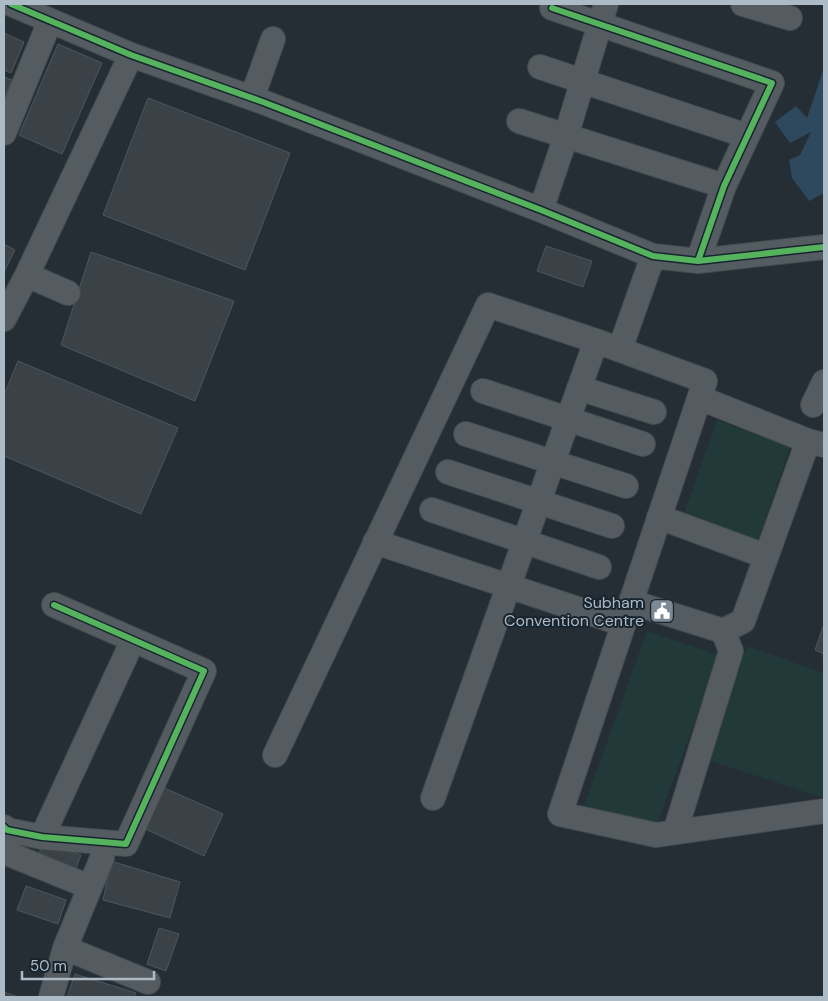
<svg xmlns="http://www.w3.org/2000/svg" width="828" height="1001" font-family="'DM Sans',sans-serif">
	<rect width="100%" height="100%" fill="#252e34"/>
	<!-- green -->
	<path fill="#223939" d="M717,420L790,447L758,541L683,516Z
		M647,631L719,655L655,830L584,806Z
		M747,646L824,673V798L705,759Z"/>
	<!-- water -->
	<path fill="#2e495d" d="M824,68V193L809,201L792,178L789,160L800,155L811,132L790,143L775,122L796,106L807,118Z"/>
	<!-- building -->
	<path fill="#3a4248" stroke="#4c565c" d="M4,33L24,42L11,73L4,70Z
		M58,44L102,63L62,154L19,135Z
		M4,77L12,80L4,100Z
		M148,98L290,153L245,270L103,215Z
		M4,244L15,250L4,272Z
		M546,246L592,261L583,287L537,271Z
		M91,252L234,301L195,401L61,345Z
		M18,361L178,428L141,514L4,456V395Z
		M824,624V654L815,650Z
		M160,786L223,814L204,856L141,827Z
		M43,843L81,855L76,868L38,856Z
		M111,861L180,882L170,918L103,900Z
		M26,886L66,900L58,924L17,910Z
		M159,928L179,934L166,971L147,964Z
		M75,974L136,993L134,997H67Z
		M4,992L18,997H4Z"/>
	<g fill="none" stroke-linecap="round" stroke-linejoin="round">
		<defs>
			<path id="minor" d="M11,4L131,55L263,102L541,210L653,256L698,261L824,247
				M743,4L790,18
				M552,8L772,83L724,186L698,261
				M540,67L747,136
				M252,98L273,39
				M519,121L724,186
				M4,133L50,21
				M541,210L566,136L606,4
				M27,275L68,293
				M4,319L27,275L131,55
				M620,349L653,256
				M579,388L654,412
				M483,391L643,444
				M700,398L808,441L824,445
				M813,405L824,382
				M466,434L626,486
				M448,472L612,526
				M432,510L599,567
				M659,517L765,556
				M375,542L623,624
				M631,602L723,631L743,621L808,441
				M275,755L488,305L596,341
				M433,798L596,341L705,381L560,814L656,835L824,811
				M4,827L7,830L42,837L126,844L204,671L54,605
				M675,832L731,651L723,631
				M42,837L133,640
				M4,852L90,887
				M65,948L148,982
				M51,997L65,948L102,858"/>
		</defs>
		<!-- minor casing -->
		<use href="#minor" stroke="#434a4e" stroke-width="26"/>
		<!-- minor -->
		<use href="#minor" stroke="#545c62" stroke-width="24"/>
		<defs>
			<path id="cycleway" d="M11,4L131,55L263,102L541,210L653,256L698,261L824,247
				M552,8L772,83L724,186L698,261
				M4,827L7,830L42,837L126,844L204,671L54,605"/>
		</defs>
		<!-- cycleway casing -->
		<use href="#cycleway" stroke="#18252f" stroke-width="9"/>
		<!-- cycleway -->
		<use href="#cycleway" stroke="#56b35d" stroke-width="6"/>
	</g>
	<!-- icons -->
	<defs>
		<symbol id="civic-square" viewBox="-11 -11 22 22"><rect x="-9" y="-9" width="18" height="18" rx="4" fill="#7d8a94" stroke="#18252f"/><path d="M-.6-6.5H3V-4.5H.6V-3L4-1V1h2V6H-6V1h2V-1L-.6-3ZM-1.2 2.5V6h2.4V2.5Z" fill="#fff"/></symbol>
	</defs>
	<g fill-rule="evenodd">
		<use href="#civic-square" x="648" y="597" width="28" height="28"/>
	</g>
	<g text-anchor="middle" stroke-width="4" stroke-linejoin="round" paint-order="stroke">
		<!-- poi labels -->
		<g font-size="16" fill="#adbbc7" stroke="#18252f" text-anchor="end">
			<text x="644" y="608">Subham<tspan x="644" dy="18">Convention Centre</tspan></text>
		</g>
	</g>
	<!-- border -->
	<rect width="828" height="1001" fill="none" stroke="#adbbc7" stroke-width="10"/>
	<!-- scale -->
	<path d="M22 971v8h132v-8" fill="none" stroke="#adbbc7" stroke-width="2.5"/>
	<text x="30" y="971" font-size="15" fill="#adbbc7" stroke="#18252f" stroke-width="4" paint-order="stroke">50 m</text>
</svg>
